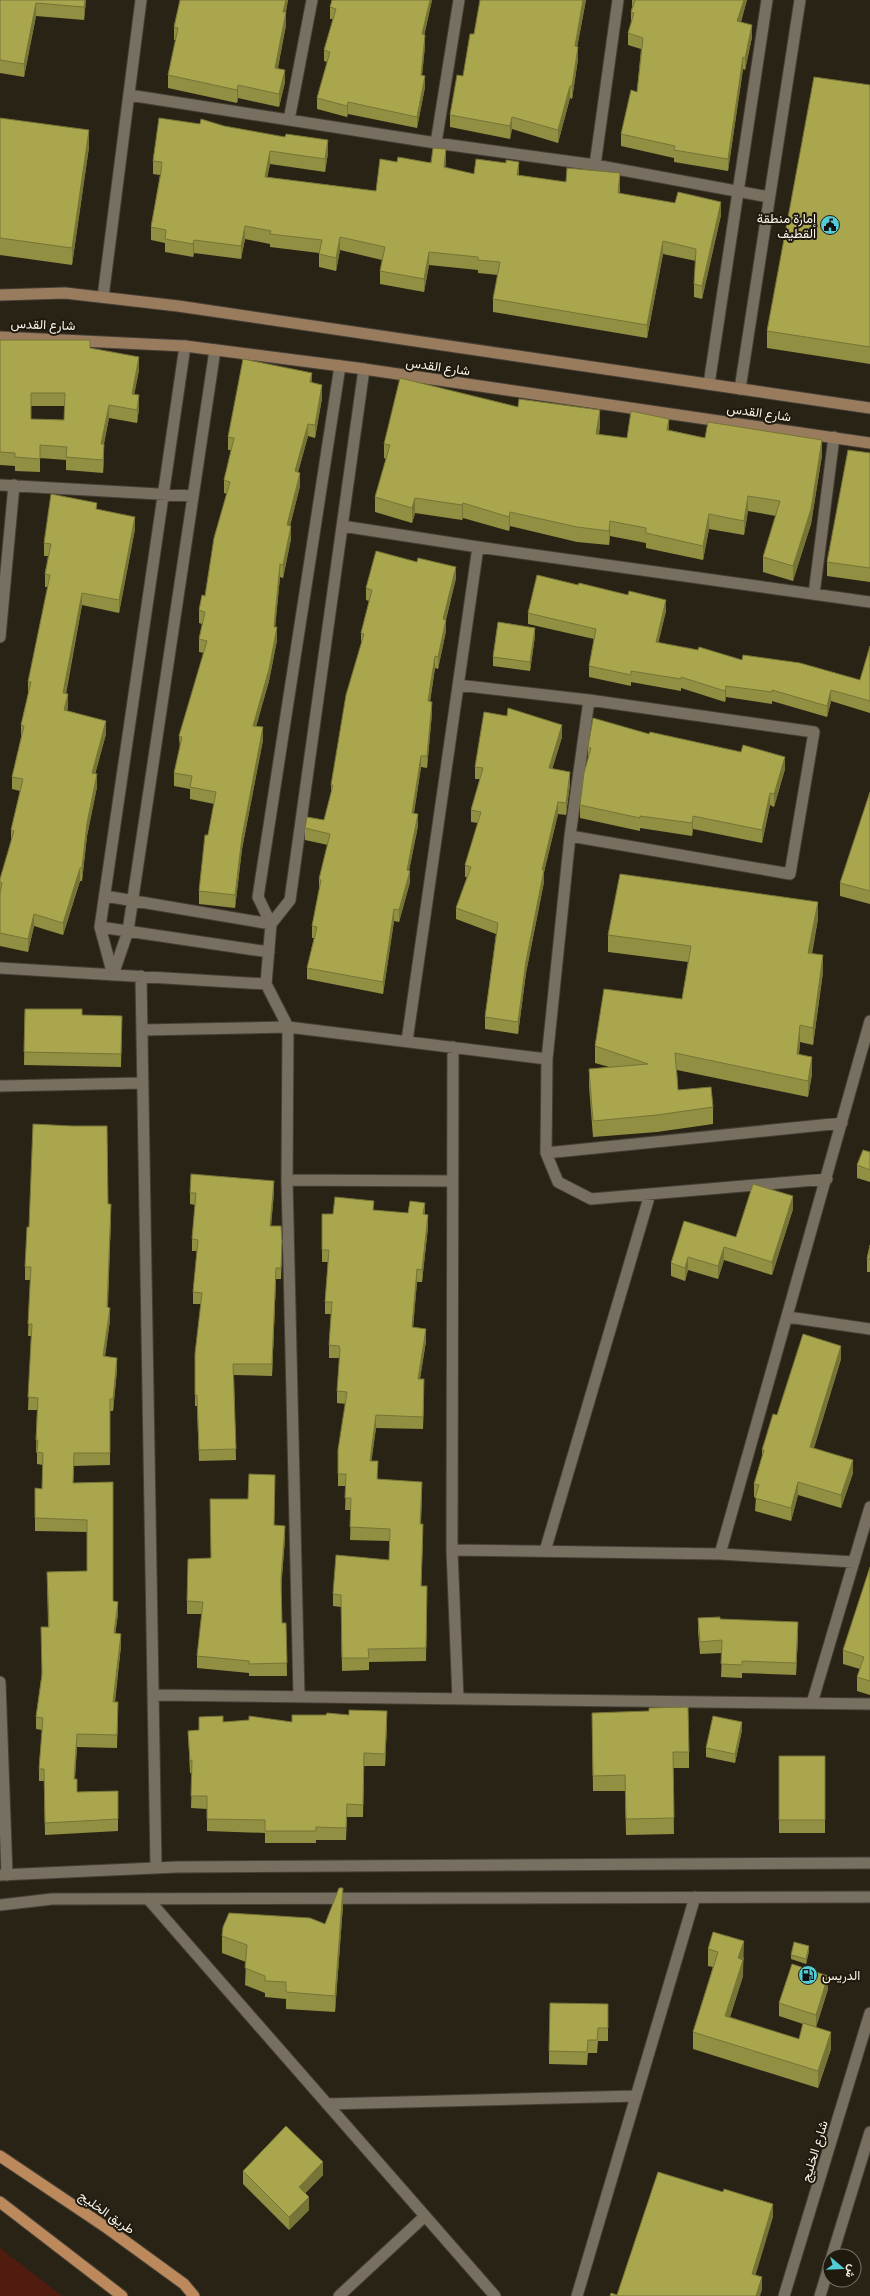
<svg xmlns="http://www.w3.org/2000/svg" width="870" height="2296" font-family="'IBM Plex Serif',Vazirmatn,serif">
	<rect width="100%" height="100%" fill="#292316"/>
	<!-- green -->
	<path fill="#4f1c0f" d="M0,2248L62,2296H0Z"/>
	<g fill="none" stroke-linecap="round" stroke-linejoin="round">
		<defs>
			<path id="minor" d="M129,95L436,143L595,165L769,197
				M289,120L312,0
				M436,143L459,0
				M595,165L618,0
				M103,297L141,0
				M0,485L193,496
				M342,526L478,547L870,602
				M814,594L834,437
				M0,637L14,485
				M458,685L589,700L814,732L790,874L570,836
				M589,700L570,836L547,1059L546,1153L558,1182L591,1199L827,1179
				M105,896L271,924L290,900L364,369
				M100,927L269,952
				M0,968L266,984
				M113,975L100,927L185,346
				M113,975L128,931L215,350
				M141,976L156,1867
				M142,1030L288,1027L547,1059
				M407,1041L478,547
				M453,1047L452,1550L458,1699
				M0,1086L143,1083
				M546,1153L842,1123
				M287,1180L452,1181
				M788,1317L870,1329
				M452,1550L720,1554L854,1562
				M545,1551L650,1194
				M720,1554L870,1021
				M0,1682L7,1875
				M153,1695L870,1704
				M299,1696L287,1180L288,1027L266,984L271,924L258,897L340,366
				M812,1703L870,1507
				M148,1899L495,2296
				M327,2104L636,2096
				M339,2296L425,2216
				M577,2296L695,1897"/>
			<path id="tertiary" d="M709,384L767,0
				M740,389L800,0
				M0,1875L177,1867L870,1863
				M0,1905L52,1899L870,1897
				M832,2256L870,2132
				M784,2296L870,2013
				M820,2296L830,2263"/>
			<path id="secondary" d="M0,295L65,293L178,306L870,408
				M0,337L185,346L357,368L870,443"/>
			<path id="primary" d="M0,2156L107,2228L184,2284L194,2296
				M0,2202L122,2296"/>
		</defs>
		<!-- minor casing -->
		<use href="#minor" stroke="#453f36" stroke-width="13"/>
		<!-- tertiary casing -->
		<use href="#tertiary" stroke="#453f36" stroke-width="13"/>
		<!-- secondary casing -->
		<use href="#secondary" stroke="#453f36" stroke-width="13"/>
		<!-- primary casing -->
		<use href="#primary" stroke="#453f36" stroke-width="13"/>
		<!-- minor -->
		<use href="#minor" stroke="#776f60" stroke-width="11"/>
		<!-- tertiary -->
		<use href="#tertiary" stroke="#776f60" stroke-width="11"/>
		<!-- secondary -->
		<use href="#secondary" stroke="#997c5e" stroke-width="11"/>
		<!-- primary -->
		<use href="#primary" stroke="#bb895c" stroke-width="11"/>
	</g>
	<!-- wall -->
	<path fill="#918f42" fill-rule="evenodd" d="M0,0H86L84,20L36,16L24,77L0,73Z
		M288,0L286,12V25L278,68L285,82L279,107L238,98L237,103L168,88V75L176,40H174V27Z
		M332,0H432L424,35L425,46L422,75L425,87L417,128L348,114L347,117L317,109V98L327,62L324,61V50L333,19H330V7Z
		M586,0L577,47L578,59L572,99L570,98L558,143L512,129L510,139L450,127V115L463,76L474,34Z
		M632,0H747L741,22L752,37L745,70L743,69L728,171L674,162V158L621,146V134L637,92L641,49L628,45V33L631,24V12L632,7Z
		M870,85V364L767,348V331Z
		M0,118L89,147L72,265L0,255Z
		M200,124L224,126L328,153L325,172L270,164L267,177L376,191L397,162H446L445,168L474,174L519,176L566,182L620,186V193L721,215L702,299L694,297V284L696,261L663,254L647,338L493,312V299L498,275L478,273V270L429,265L424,292L380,284V271L382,260L340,250L336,271L319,267V253L270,247V244L245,239L241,259L194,253L193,257L165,252V243L151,240V227L160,175L153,174V161Z
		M0,340L90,348L139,370L134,394L139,408L137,423L109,418L104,444V457L103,473L66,470V460L40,458V472L15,471V466L0,465ZM31,406H65L64,420L31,419Z
		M312,383L322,398L315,438L308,436L298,472L300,486L290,526L291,539L283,578L280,577L275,627L277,640L269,681L256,726L263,740L242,849L235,908L199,904V891L208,835L214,804L190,799V789L174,786V773L180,749L179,736L204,653L199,652V639L202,624L199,623V610L205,596L227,494L224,493V480L231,450H228V437Z
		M518,407L600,425L599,435L627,438L669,430L705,438L822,455L811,524L793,581L763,572V557L776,516L748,511L744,535L709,529L703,560L646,548V543L610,536L609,545L577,542L510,526L509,531L463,518L462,520L415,513L412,523L375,512V497L386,459L384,458V444Z
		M870,453V582L827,576V562Z
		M97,509L135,529L119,613L82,605L66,694L68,707L67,711L106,734L95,774L97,787L87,836L82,881H80L63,935L34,926L28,952L0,946V879L11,843V830L20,791L12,789V777L21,738V725L28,694V682L48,587H45V574L48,556H44V543Z
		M456,578L446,620V631L438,669L435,668L430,702L432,713L427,768L421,767L414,813L418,826L409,870L410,882L399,922L394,921L383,994L307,979V968L314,938H312V926L319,889V879L328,845L305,840V828L324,820L331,795V785L361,645V633L369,601L366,600V588Z
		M666,611L658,643L742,660L860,680L870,646V713L831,701L827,717L772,701V704L726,697L725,702L681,688V691L631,682V686L589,677V666L594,639L528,624V613Z
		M535,636L530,671L493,666V657Z
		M507,716L562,737L552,769L570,784L566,815L558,814L544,872V882L526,973L518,1034L485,1029V1017L496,934L456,919V908L467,877H465V865L478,823L471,822V810L480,779H475V767Z
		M649,734L785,769L774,807L770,805L762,843L693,829L692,836L640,828V831L580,818V805L588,760V747Z
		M870,792V904L840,896V883Z
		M818,919L812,954L823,972L813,1045L800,1042L799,1055L812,1074L808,1097L677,1070L678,1090L713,1107V1124L657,1132L593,1137L589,1086V1069L609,1067L595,1063V1046L682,999L688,962L608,952V935Z
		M25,1009L82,1015L122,1016L121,1067L24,1065Z
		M870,1152V1182L857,1178V1165Z
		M274,1192L271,1226L282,1253L281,1279H276L272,1376L234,1375L236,1460L199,1461L197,1406H195V1354L201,1304H193V1292L197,1251H192V1239L195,1205L190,1204V1193Z
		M108,1204L111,1216L108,1307L110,1320L105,1357L117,1370L113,1411H110V1465L74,1466L73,1483L113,1482V1601L118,1614L115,1633L121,1646L115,1702L118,1714L117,1748L77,1747L75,1779L77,1792L118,1791V1831L45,1835L44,1781H39V1769L42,1730L36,1729V1717L48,1627L47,1572L87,1571V1532L35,1531V1518L42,1489L43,1465L37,1464V1453L36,1452L37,1410H28L31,1336H28L30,1280H25V1267L29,1227Z
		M793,1209L772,1275L724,1260L718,1279L688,1270L685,1281L671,1276V1263L736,1237Z
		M374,1210L425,1215L428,1227L422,1282H417L413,1327L426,1341L420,1379L424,1391L423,1429L376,1428L371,1461L378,1479L422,1494L421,1524L423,1536L421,1586H427L426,1661L369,1662V1670L342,1671L341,1607L333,1606V1594L389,1560V1541L350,1540L351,1510H345L346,1486H338V1450L346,1404L337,1403V1391L340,1360L339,1358H329V1345L331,1314H325V1302L328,1262H322V1214H333Z
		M870,1245V1272H867V1259Z
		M841,1359L814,1448L853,1473L841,1508L798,1495L791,1521L755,1511L756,1497H754V1484L762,1456V1450L777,1415Z
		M275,1487L274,1525L285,1538L281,1588L282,1623H286L287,1676H249V1673L197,1668V1656L202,1614H187V1601L248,1499Z
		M870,1567V1695L857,1691V1677L860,1669L843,1664V1650Z
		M698,1618L720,1619L798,1635L796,1675L742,1673V1678L721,1677L722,1653L700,1654L698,1631Z
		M592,1713L689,1752V1768H673L674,1834L626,1835L625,1791H593Z
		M199,1717L223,1722L387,1724L385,1766H364L363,1817H347L346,1840H316V1843H265V1833L207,1831V1809L191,1808L192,1773H190L188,1731L199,1730Z
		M742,1730L735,1763L706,1757V1748Z
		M779,1756H825V1833H779Z
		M343,1905L335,2012L286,2009V1999L265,1997V1993L245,1985L246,1962L222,1953V1936L325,1924Z
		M708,1949L744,1958L743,1961V1976L730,2017L799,2039L803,2024L779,2016V2003L828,1989L816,2027L831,2049L818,2088L693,2049V2032L713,1967L708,1966Z
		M809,1951L806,1964L791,1959V1955Z
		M608,2004V2041H598L597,2053H588L587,2065L549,2064V2051Z
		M243,2171L323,2175L305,2193L309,2210L289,2230L243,2184Z"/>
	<!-- shaded-wall -->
	<path fill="#767436" d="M85,0H86L84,20V7Z
		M286,0H288L283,25V12Z
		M430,0H432L422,46V34Z
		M583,0H586L575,59V46Z
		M744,0H747L737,33V21Z
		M36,3V16L24,77V64Z
		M286,12V25L275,81V68Z
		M752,25V37L745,70V58Z
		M425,35V46L421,86V75Z
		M578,47V59L572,99V86Z
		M743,57V69L728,171V159Z
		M285,70V82L279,107V94Z
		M425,76V87L417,128V117Z
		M238,85V98L237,103V90Z
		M570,86V98L558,143V130Z
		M348,102V114L347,117V106Z
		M512,117V129L510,139V126Z
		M89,130V147L72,265V248Z
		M328,140V153L325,172V159Z
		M446,149V162L444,180V167Z
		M270,151V164L265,190V177Z
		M519,162V175L517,188V175Z
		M620,173V186L618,206V193Z
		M721,202V215L702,299V286Z
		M245,226V239L241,259V246Z
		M340,237V250L336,271V258Z
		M194,240V253L193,257V244Z
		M663,241V254L647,338V325Z
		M429,252V265L424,292V279Z
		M139,357V370L132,407V394Z
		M312,373V386L310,382Z
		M322,385V398L315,438V425Z
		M139,395V408L137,423V410Z
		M109,405V418L101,457V444Z
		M600,410V425L596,449V434Z
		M669,419V434L667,430Z
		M308,424V436L295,484V471Z
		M822,440V455L811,524L793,581V566Z
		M104,444V457L103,473V460Z
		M300,473V486L287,538V525Z
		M748,496V511L744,535V521Z
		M415,498V513L412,523V508Z
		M463,503V518L462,520V505Z
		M510,512V526L509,531V517Z
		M709,514V529L703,560V546Z
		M135,517V529L119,613V600Z
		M610,521V536L609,545V531Z
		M291,526V539L283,578V565Z
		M280,564V577L274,640V627Z
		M456,567V578L443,631V619Z
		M82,593V605L63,706V693Z
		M666,600V611L656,653V642Z
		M446,620V631L438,669V657Z
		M277,627V640L269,681L253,738V726Z
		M535,628V636L530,671V662Z
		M435,656V668L428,713V701Z
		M726,686V697L725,702V691Z
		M831,690V701L827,717V706Z
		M68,694V707L64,723V710Z
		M432,702V713L427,768V756Z
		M106,721V734L92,786V773Z
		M562,725V737L549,780V768Z
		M263,727V740L242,849L235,908V895L242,837Z
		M421,756V767L412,825V813Z
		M785,757V769L774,807V794Z
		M570,772V784L566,815V803Z
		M97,774V787L87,836L82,881V868L87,823Z
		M770,793V805L762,843V830Z
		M558,802V814L544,872V882L526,973L518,1034V1022L526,961L542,870Z
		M418,814V826L407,881V870Z
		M693,816V829L692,836V823Z
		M80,868V881L63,935V923Z
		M410,871V882L399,922V910Z
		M818,902V919L808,970V953Z
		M394,909V921L383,994V982Z
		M34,914V926L28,952V939Z
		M823,955V972L813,1045V1028Z
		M800,1025V1042L797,1071V1054Z
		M812,1057V1074L808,1097V1081Z
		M274,1181V1192L270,1237V1226Z
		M793,1196V1209L772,1275V1262Z
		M425,1203V1215L423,1214Z
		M111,1204V1216L107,1320V1307Z
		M428,1215V1227L422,1282V1270Z
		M724,1247V1260L718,1279V1266Z
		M688,1257V1270L685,1281V1268Z
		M276,1268V1279L272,1376V1364Z
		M417,1269V1282L412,1339V1327Z
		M110,1308V1320L103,1369V1356Z
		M426,1329V1341L418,1391V1379Z
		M841,1346V1359L810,1460V1447Z
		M117,1358V1370L113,1411V1399Z
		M424,1379V1391L423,1429V1417Z
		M376,1415V1428L370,1473V1461Z
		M853,1460V1473L841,1508V1495Z
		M422,1482V1494L420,1536V1524Z
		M798,1482V1495L791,1521V1508Z
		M423,1524V1536L421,1598V1586Z
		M285,1526V1538L281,1591V1579Z
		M118,1602V1614L114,1645V1633Z
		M798,1622V1635L796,1675V1663Z
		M121,1634V1646L113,1714V1702Z
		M387,1711V1724L385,1766V1754Z
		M742,1722V1730L735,1763V1754Z
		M77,1734V1747L74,1791V1779Z
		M343,1888V1905L335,2012V1996Z
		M744,1941L743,1976L725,2033V2016L738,1958Z
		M809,1946V1951L806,1964V1959Z
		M828,1976V1989L816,2028V2015Z
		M831,2032V2049L818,2088V2071Z
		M323,2162V2175L299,2200V2187Z
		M309,2197V2210L289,2230V2217Z
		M773,2204V2217L752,2287V2274Z
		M762,2277V2290L760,2296H756Z"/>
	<!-- building -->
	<path fill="#a9a64d" stroke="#767436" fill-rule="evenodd" d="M0,0H85L84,7L36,3L24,64L0,60Z
		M180,0H286L283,12H286L275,68L285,70L279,94L238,85L237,90L168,75L178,28L174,27Z
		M332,0H430L422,34L425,35L421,75L425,76L417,117L348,102L347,106L317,98L330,52L324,50L336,9L330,7Z
		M480,0H583L575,46L578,47L572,86H570L558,130L512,117L510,126L450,115L457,75L463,76L470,34H474Z
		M635,0H744L737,21L752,25L745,58L743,57L728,159L674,150L675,146L621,134L631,90L637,92L643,38L628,33L634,13L631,12Z
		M814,77L870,85V347L767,331Z
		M0,118L89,130L72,248L0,238Z
		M159,118L200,124L201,119L224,126L285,137L286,134L328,140L325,159L270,151L265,177L376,191L380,159L397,162L398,157L431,163L433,148L446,149L444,167L474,174L476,159L506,163V160L519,162L517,175L566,182L567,168L620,173L618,193L675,203L678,192L721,202L702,286L694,284L696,249L663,241L647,325L493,299L500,262L478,260V257L429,252L424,279L380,271L385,247L340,237L336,258L319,254L322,240L270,234L271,231L245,226L241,246L194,240L193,244L165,239L166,230L151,227L161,172L162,162L153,161Z
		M0,340H90V348L139,357L132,394L139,395L137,410L109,405L101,444H104L103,460L66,457L67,447L40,445V459L15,457V453L0,452ZM31,393H65L64,420L31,419Z
		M243,359L312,373L310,382L322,385L315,425L308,424L295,471L300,473L287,525L291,526L283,565L280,564L274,627H277L269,669L253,726L263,727L242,837L235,895L199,891L205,835H208L216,792L190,787L192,776L174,773L182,737L179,736L207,641L199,639L205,612L199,610L202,595L205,596L214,538L230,482L224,480L234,438L228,437Z
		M400,378L518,407L519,399L600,410L596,434L627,438L631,411L669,419L667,430L705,438L708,422L822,440L811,509L793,566L763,557L780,501L748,496L744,521L709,514L703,546L646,533V528L610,521L609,531L577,527L510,512L509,517L463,503L462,505L415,498L412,508L375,497L390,445L384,444Z
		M848,450L870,453V568L827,562Z
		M51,494L97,503L96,509L135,517L119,600L82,593L63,693L68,694L64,710L106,721L92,773L97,774L87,823L82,868H80L63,923L34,914L28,939L0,933V894L2,883L0,882V879L14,831L11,830L23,779L12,777L24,726L21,725L31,682H28L50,575L45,574L51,544L44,543Z
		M376,551L417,562L418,558L456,567L443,619L446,620L438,657L435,656L428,701L432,702L427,756H421L412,813L418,814L407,870L410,871L399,910L394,909L383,982L307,968L317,927L312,926L321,880L319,879L330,834L305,828L307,817L324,820L333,785H331L346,695L364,634L361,633L372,590L366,588Z
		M537,575L578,585L579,583L628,595L629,591L666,600L656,642L698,650L699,647L742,660L743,655L800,663L860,680L870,646V701L831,690L827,706L772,690V692L726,686L725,691L681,677V679L631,671V675L589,666L596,629L528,613Z
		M498,622L535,628L530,662L493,657Z
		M508,708L562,725L549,768L570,772L566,803L558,802L542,870H544L526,961L518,1022L485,1017L498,923L456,908L471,867L465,865L481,812L471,810L483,768L475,767L484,712L507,716Z
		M593,718L649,734L650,732L741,752L743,745L785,757L774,794L770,793L762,830L693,816L692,823L640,816V818L580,805L584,773L591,748L588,747Z
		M870,792V891L840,883Z
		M620,874L818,902L808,953L823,955L813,1028L800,1025L797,1054L812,1057L808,1081L675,1053L678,1090L711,1087L713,1107L657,1115L593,1121L589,1069L648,1064L595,1046L604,989L682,999L691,946L608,935Z
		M25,1009H82V1015L122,1016L121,1054L24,1052Z
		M33,1124L72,1126H107L108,1204H111L107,1307L110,1308L103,1356L117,1358L113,1399H110V1453H74L73,1483L113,1482V1601L118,1602L114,1633L121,1634L113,1702H118L117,1735L77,1734L74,1779H77V1792L118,1791V1819L45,1823L44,1769H39L43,1718L36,1717L42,1675L41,1627H49L47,1572L87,1571V1520L35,1518V1488L42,1489L43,1453L37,1452L38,1440H36L38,1398L28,1397L32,1324H28L31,1267H25L27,1227H29Z
		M863,1150L870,1152V1170L857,1165Z
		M191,1174L274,1181L270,1226H281L282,1241L281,1268H276L272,1364H233L236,1449L199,1450L197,1395H195V1354L202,1293L193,1292L198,1240L192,1239L196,1193H190Z
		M753,1184L793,1196L772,1262L724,1247L718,1266L688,1257L685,1268L671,1263L684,1221L736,1237Z
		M335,1197L374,1201L373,1210L408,1213L410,1201L425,1203L423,1214L428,1215L422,1270L417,1269L412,1327L426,1329L418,1379H424L423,1417L376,1415L370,1461H378L377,1479L422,1482L420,1524H423L421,1586H427L426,1648L368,1649L369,1658H342L341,1595L333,1594L336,1555L389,1560L390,1529L350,1527L351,1498H345L346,1474H338V1450L347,1392L337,1391L340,1349L339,1346L329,1345L332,1302H325L329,1250H322V1214H333Z
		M870,1245V1259H867Z
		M803,1334L841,1346L810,1447L853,1460L841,1495L798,1482L791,1508L755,1498L759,1485L754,1484L764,1450H762L773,1414L777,1415Z
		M249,1474L275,1475L274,1525L285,1526L281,1579L282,1623H286L287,1663L249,1664V1661L197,1656L203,1602L187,1601L188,1559L211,1558L210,1499H248Z
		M870,1567V1681L857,1677L864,1657L843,1650Z
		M720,1617V1619L798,1622L796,1663L742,1661V1665L721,1664L722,1640L700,1642L698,1618Z
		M688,1707L689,1752H673L674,1818L626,1819L625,1775L593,1776L592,1713L649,1711V1708Z
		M349,1710L387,1711L385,1754L364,1753L363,1805L347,1804L346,1828L316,1827V1831H265V1820L207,1819V1796H191L192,1760L190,1761L188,1731L199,1730V1717L223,1716V1722L249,1720V1716L292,1722V1715H326L327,1713L349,1715Z
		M713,1716L742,1722L735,1754L706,1748Z
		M779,1756H825V1820H779Z
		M339,1888H343L335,1996L286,1992V1982L265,1981V1976L245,1968L247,1945L222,1936L223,1927L229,1913L310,1918L325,1924Z
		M713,1932L744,1941L738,1958L743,1960L725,2016L799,2039L803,2023L831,2032L818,2071L693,2032L718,1952L708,1949Z
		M794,1942L809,1946L806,1959L791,1955Z
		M792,1964L828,1976L816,2015L779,2003Z
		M550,2003L608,2004V2028H598L597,2040H588L587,2052L549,2051Z
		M286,2126L323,2162L299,2187L309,2197L289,2217L243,2171Z
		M658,2172L723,2192L724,2189L773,2204L752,2274L762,2277L756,2296H610L611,2293L617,2295Z"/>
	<!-- icons -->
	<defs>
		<symbol id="civic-disc" viewBox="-11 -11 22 22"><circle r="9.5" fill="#52ccd6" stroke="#20190d"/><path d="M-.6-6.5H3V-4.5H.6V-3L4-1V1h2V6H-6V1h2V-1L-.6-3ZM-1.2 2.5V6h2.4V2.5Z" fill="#111"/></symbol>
		<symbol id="fuel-disc" viewBox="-11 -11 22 22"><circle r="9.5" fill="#52ccd6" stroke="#20190d"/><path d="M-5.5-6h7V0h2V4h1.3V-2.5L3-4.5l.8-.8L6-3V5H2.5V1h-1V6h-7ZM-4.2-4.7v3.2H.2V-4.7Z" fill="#111"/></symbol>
	</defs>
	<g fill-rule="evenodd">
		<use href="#civic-disc" x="819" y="214" width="22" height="22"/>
		<use href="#fuel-disc" x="797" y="1964" width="22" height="22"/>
	</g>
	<g text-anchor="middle" stroke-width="4" stroke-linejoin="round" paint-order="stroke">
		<!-- poi labels -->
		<g font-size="13" fill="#f9f5ec" stroke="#20190d" text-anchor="end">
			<text x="816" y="223">إمارة منطقة<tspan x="816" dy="15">القطيف</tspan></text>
			<text x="822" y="1980" text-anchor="start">الدريس</text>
		</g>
		<!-- street labels -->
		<g font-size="13" fill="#f9f5ec" stroke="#20190d">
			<text transform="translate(43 324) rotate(2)" y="5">شارع القدس</text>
			<text transform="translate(438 366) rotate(8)" y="5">شارع القدس</text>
			<text transform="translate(759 412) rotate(8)" y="5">شارع القدس</text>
			<text transform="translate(814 2151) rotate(-73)" y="5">شارع الخليج</text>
			<text transform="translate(107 2212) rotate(35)" y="5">طريق الخليج</text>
		</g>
	</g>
	<!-- north arrow -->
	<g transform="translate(842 2268) rotate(109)"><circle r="19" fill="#20190d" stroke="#777166"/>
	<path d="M0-3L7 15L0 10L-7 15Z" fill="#52ccd6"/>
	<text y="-6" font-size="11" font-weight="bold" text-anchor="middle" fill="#f9f5ec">ش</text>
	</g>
</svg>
